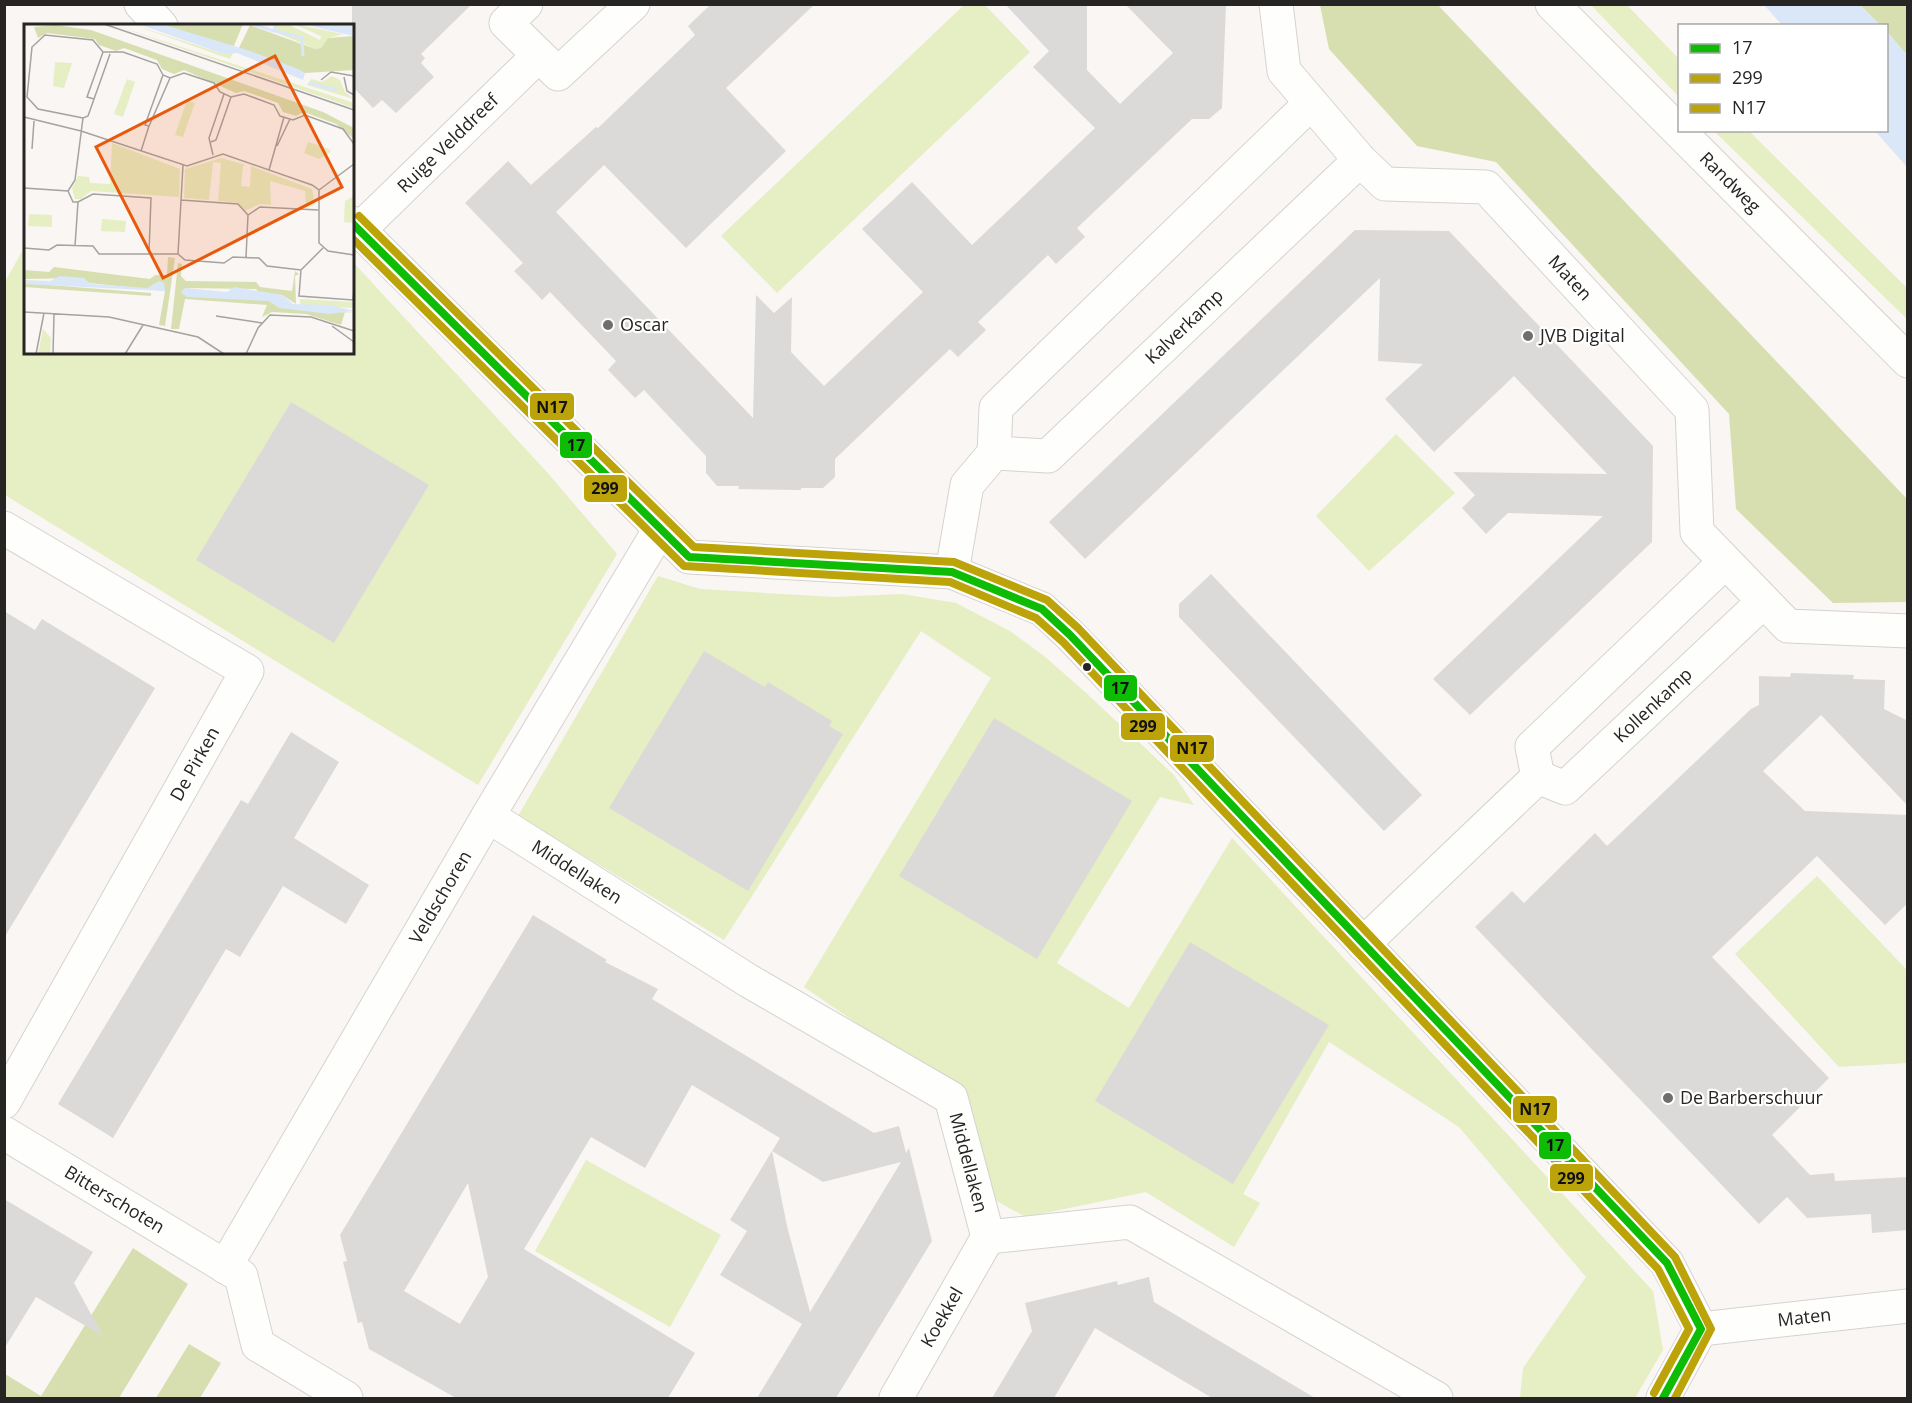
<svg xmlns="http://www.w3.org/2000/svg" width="1912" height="1403" font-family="'Open Sans',sans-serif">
	<rect width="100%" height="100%" fill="#f9f6f3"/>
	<!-- green -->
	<path fill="#e6eec4" d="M964,5H985L1030,52L777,293L721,236Z
		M1591,5H1627L1679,59V97Z
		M1714,131H1749L1907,288V319Z
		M25,246L26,352H352L353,262L545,470L617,554L478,785L5,495V282Z
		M1396,434L1455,493L1369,571L1316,516Z
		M658,576L700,589L833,597L902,594L956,603L1010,631L1044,656L1084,691L1174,775L1194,805L1160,797L1057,963L1129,1008L1232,838L1653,1291L1663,1350L1635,1398H1520L1523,1368L1586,1277L1459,1127L1329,1042L1243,1194L1260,1203L1234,1247L1146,1192L1026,1217L982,1193L957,1092L804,987L991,678L921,631L724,940L518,816Z
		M1817,876L1907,970V1063L1839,1067L1735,954Z
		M586,1160L721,1235L670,1327L535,1251Z"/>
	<!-- forest -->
	<path fill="#d7dfb1" d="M1320,5H1438L1907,499V602L1833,603L1736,509L1729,414L1496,162L1417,146L1329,49Z
		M1860,5H1907V55L1887,32L1886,26L1880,25Z
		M133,1248L188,1284L119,1398H5V1374L41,1396Z
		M189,1344L221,1363L200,1398H156Z"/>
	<!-- water -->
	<path fill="#dae7f9" d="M1764,5H1860L1880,25H1782Z
		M1887,32L1907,55V167L1875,131L1886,130Z"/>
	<!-- building -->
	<path fill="#dcdad8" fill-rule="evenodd" d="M352,4H472L421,54L425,58L421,63L434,77L396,113L382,100L373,108L352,86Z
		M711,4H815L726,88L786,151L686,248L604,165L556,212L753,418L756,295L774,313L792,297L791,352L824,386L923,292L862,229L912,182L972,245L1095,128L1033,67L1049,51L1005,4H1087V70L1120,104L1173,53L1125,4H1226L1222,108L1209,119H1192L1077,228L1085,237L1056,264L1048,255L978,322L986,330L958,357L950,349L835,459V477L823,488H801V490L738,489L739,486H717L706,473V456L644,390L635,398L608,370L616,361L550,292L542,300L528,285L514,271L523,263L465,203L508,161L531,185L596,127L598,128L695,35L688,26Z
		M1355,230L1449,231L1653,446L1652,542L1470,715L1433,679L1603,516L1508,513L1486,534L1462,508L1475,495L1453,472L1607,474L1514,376L1434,452L1385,399L1423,364L1378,361L1380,278L1085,559L1049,522Z
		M291,402L429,485L334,643L196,560Z
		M1211,574L1422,795L1384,831L1179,617V604Z
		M4,611L35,630L42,619L155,688L4,938Z
		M704,651L765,687L768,682L832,721L829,726L843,734L748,891L609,808Z
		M1791,673L1854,675L1853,679L1885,680L1884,709L1908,721V806L1821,715L1763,771L1805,811L1908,815V903L1885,925L1817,856L1712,957L1829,1078L1772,1135L1810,1175L1834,1173L1835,1181L1908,1177V1230L1872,1233L1871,1214L1807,1218L1787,1197L1759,1224L1475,927L1512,891L1524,903L1595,833L1607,846L1751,709L1759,705V676L1790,677Z
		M994,718L1132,801L1037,959L899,876Z
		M291,732L339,762L294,838L369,885L346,924L283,886L240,957L226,949L113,1138L58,1104L241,800L248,804Z
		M533,915L607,960L605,962L658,989L652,999L874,1133L899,1126L906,1153L909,1148L932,1241L836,1398H757L802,1324L720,1275L747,1231L730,1220L780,1138L692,1085L645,1168L591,1137L524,1249L695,1353L668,1398H456L369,1349L362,1322L358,1323L343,1262L347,1261L340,1235ZM772,1151L823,1182L901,1162L810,1312L787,1226ZM468,1183L488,1277L460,1324L404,1291Z
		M1190,942L1329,1025L1233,1184L1095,1101Z
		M4,1199L93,1252L74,1283L103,1336L36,1297L4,1349Z
		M1149,1277L1154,1302L1315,1398H1212L1095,1328L1054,1398H992L1032,1331L1025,1303L1117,1281L1118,1285Z"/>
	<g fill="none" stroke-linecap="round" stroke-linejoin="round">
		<defs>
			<g id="minor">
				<path d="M141,4L161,26"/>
				<path d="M526,4L506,23L558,74L633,4"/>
				<path id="s1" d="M1276,4L1284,71L1360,160L1385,184L1486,187L1692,410L1697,532L1788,626L1908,631"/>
				<path d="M352,223L689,557L952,572L1042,609L1070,635L1667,1263L1701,1329L1663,1398"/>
				<path id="s2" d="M359,230L538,56"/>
				<path id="s3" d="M994,453L1048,456L1360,160"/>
				<path d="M4,528L247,671L4,1102"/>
				<path d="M952,572L967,485L994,453L996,408L1311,103"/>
				<path id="s4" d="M1538,777L1565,788L1763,602"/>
				<path d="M1538,777L1532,747L1724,563"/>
				<path id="s5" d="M488,816L749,981L951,1098L988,1237L1130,1222L1436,1398"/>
				<path d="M1363,944L1538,777"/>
				<path id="s6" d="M4,1133L241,1276L258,1345L346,1398"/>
				<path id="s7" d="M225,1267L488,816L660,529"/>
				<path id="s8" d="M1701,1329L1908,1306"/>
				<path id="s9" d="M896,1398L988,1237"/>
			</g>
			<g id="secondary">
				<path id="s10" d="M1552,4L1908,361"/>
			</g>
		</defs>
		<!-- minor casing -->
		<use href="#minor" stroke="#d5d3d0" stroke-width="35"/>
		<!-- secondary casing -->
		<use href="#secondary" stroke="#d5d3d0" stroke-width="35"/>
		<!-- minor -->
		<use href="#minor" stroke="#fefefd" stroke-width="33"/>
		<!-- secondary -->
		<use href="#secondary" stroke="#fefefd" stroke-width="33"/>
		<defs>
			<path id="bus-1" d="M352,223L689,557L952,572L1042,609L1070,635L1667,1263L1701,1329L1663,1398"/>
			<path id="bus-2" d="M352,238L684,566L950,582L1036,618L1063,642L1658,1269L1689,1329L1654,1393"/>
			<path id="bus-3" d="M359,216L694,547L954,562L1047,600L1078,628L1675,1257L1711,1329L1675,1398"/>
		</defs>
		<!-- bus-1 casing -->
		<use href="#bus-1" stroke="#fff" stroke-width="12"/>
		<!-- bus-2 casing -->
		<use href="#bus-2" stroke="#fff" stroke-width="12"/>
		<!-- bus-3 casing -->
		<use href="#bus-3" stroke="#fff" stroke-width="12"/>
		<!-- bus-1 -->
		<use href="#bus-1" stroke="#0ebc05" stroke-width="8"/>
		<!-- bus-2 -->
		<use href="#bus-2" stroke="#bca30a" stroke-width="8"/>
		<!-- bus-3 -->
		<use href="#bus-3" stroke="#bca30a" stroke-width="8"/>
	</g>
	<!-- markers -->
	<g fill="#706e6c" stroke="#fff" stroke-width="2">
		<circle cx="608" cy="325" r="6"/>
		<circle cx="1528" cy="336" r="6"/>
		<circle cx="1668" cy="1098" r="6"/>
	</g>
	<circle fill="#272523" stroke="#fff" stroke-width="2" cx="1087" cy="667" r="5"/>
	<g text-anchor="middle" stroke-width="4.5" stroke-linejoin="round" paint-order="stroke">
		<!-- street labels -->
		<g font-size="18" fill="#272523" stroke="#fff">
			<text dy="6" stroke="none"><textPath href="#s2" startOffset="124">Ruige Velddreef</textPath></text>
			<text dy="6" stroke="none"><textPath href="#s10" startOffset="252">Randweg</textPath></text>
			<text dy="6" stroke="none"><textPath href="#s1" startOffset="444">Maten</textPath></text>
			<text dy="6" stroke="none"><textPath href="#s3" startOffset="242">Kalverkamp</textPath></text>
			<text dy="6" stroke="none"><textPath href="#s4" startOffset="150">Kollenkamp</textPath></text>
			<text transform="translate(195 764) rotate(-61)" y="6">De Pirken</text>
			<text dy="6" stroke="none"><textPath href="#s5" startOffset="105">Middellaken</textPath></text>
			<text dy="6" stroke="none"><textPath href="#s7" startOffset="428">Veldschoren</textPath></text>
			<text dy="6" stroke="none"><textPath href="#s5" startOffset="609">Middellaken</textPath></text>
			<text dy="6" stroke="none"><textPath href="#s6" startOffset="129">Bitterschoten</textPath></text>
			<text dy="6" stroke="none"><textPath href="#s9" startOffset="93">Koekkel</textPath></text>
			<text dy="6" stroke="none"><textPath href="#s8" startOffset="104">Maten</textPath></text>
		</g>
		<!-- poi labels -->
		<g font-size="18" fill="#272523" stroke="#fff" text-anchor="start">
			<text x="620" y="331">Oscar</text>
			<text x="1540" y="342">JVB Digital</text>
			<text x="1680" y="1104">De Barberschuur</text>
		</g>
	</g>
	<!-- overview -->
	<g transform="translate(24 24)">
		<rect width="330" height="330" fill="#f9f6f3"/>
		<path d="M87,0L330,79V84ZM107,0L200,30L209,29L206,35ZM251,0H263L296,16L297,12L270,0L319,10L304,14L297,24L291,25L249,7ZM31,38L48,39L40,64L29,62ZM308,52L316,56L321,68L330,75L283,61L287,55L298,58ZM103,55L111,58L99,93L90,90ZM163,76L171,79L159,113L151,111ZM284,118L305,125L307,128L295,135L280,129ZM88,119L156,145L155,173L67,167L57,175H51L48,164L54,152L65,153L66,159L86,160ZM197,134L222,141L219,142L217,162L226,163L227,142L288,165L291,181L282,184L281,167L246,157L247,181L236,180L221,187L214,179L194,177L197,139L189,138L185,176L160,174L161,145ZM330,172V199L320,198L321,177ZM5,190L28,191V203L4,202ZM78,195L102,197L101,208L77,207ZM276,275L330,278V284L276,281ZM19,305L27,314L26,330H14Z" fill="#e6eec4"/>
		<path d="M137,0H219L209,24ZM31,1L67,6L299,88L330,104V115L312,100L280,88L272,92L259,88L254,79L220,67L212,69L160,46L150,50L138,45L133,36L100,24L92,27L75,21L71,15L23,9L14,14L10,3ZM226,1L291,25L297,24L304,14L330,12V46L281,49L214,26ZM144,233L151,234L141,302L135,301L141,267L65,259L59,254L0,255V246L25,248L30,243L126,255L131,251H143ZM154,239L158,240L157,252L162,257L232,258L236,263L268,267L271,247L275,250L271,252L272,280L258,271L236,270L232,265L161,264L245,277L256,284L330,289L321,288L317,301L282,290L248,288L238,293L243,281L161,275L155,305H147ZM0,259L127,269V272L0,263Z" fill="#d7dfb1"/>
		<path d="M114,0H137L223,26L274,45L281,49L279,56L213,29L200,30ZM281,0H330V12L299,5ZM36,252L59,254L67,260L123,264L135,257L140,259L141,267L0,260V256L26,257ZM210,263L258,271L269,280L307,281L330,287L305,290L256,284L245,277L163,273L157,268L161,264L203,268Z" fill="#dae7f9"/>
		<path fill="none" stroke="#dae7f9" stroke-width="3" d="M229,0L250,7M251,0V7L278,14L279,32M286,59L313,66"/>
		<path fill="none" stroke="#a5a2a0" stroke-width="1.5" d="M80,0L330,86M139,51L121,101L125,102L146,54M320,53L323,67L330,71M297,56L307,48L330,52M70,75L63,73L79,28M0,93L57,107L163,142L199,130L288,161L295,166V219L304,227L330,231M59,94L14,85L3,73L8,23L21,11L69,16L79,28H99L133,40L139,51L146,54L160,49L190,59L196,68L207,73L220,70L250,81L256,92L269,96L281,91L319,105L330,120M187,118L192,116L207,73M253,122L266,95M8,125L10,97M117,127L125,102M189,131L185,114L200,70M245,146L260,93M0,164L44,167L49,178H54L69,170L127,174L125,228M295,166L330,140M44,167L51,156L59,94L64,92L86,30M157,176L214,180L224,191L236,183L294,186M51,222L54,178M0,224L25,226L33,221L69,222L75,230H154M154,230L161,236L200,239L209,233L235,234L243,242L277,246L299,224M154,230L159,141M222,233L224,191M277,246L275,272L329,276L330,267M0,288L85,293L174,313L200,330M192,292L238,299M308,302L330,318M12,330L20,289M29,330L30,290M101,330L119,301M222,330L234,304L246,291L287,293L330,307"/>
		<path fill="#e8590c" fill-opacity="0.15" stroke="#e8590c" stroke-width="3" d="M251,32L318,163L139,254L72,123Z"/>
		<rect width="330" height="330" fill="none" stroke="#272523" stroke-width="3"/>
	</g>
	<g stroke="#fff" stroke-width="2">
		<rect x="529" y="392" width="46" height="29" rx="6" fill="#bca30a"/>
		<rect x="559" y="431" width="34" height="28" rx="6" fill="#0ebc05"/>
		<rect x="583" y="474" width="45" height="29" rx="6" fill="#bca30a"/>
		<rect x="1103" y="674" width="35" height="28" rx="6" fill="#0ebc05"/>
		<rect x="1120" y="712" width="46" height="29" rx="6" fill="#bca30a"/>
		<rect x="1169" y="734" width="46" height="29" rx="6" fill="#bca30a"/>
		<rect x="1512" y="1095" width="46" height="29" rx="6" fill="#bca30a"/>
		<rect x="1538" y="1131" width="34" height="29" rx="6" fill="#0ebc05"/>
		<rect x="1549" y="1163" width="45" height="29" rx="6" fill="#bca30a"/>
	</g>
	<g font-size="16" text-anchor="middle" font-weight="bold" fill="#111">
		<text x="552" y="413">N17</text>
		<text x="576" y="451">17</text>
		<text x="605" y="494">299</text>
		<text x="1120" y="694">17</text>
		<text x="1143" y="732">299</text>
		<text x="1192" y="754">N17</text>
		<text x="1535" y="1115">N17</text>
		<text x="1555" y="1151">17</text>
		<text x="1571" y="1184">299</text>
	</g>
	<!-- border -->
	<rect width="1912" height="1403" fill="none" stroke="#272523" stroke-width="12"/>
	<!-- legend -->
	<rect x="1678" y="24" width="210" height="108" fill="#ffffff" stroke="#a9a8a7" stroke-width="1.5"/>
	<rect x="1690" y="44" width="30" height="9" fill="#0ebc05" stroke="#a9a8a7" stroke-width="1.5"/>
	<text x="1732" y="54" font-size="18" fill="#272523">17</text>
	<rect x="1690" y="74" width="30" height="9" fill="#bca30a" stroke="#a9a8a7" stroke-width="1.5"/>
	<text x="1732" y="84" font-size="18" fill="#272523">299</text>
	<rect x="1690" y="104" width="30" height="9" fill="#bca30a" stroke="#a9a8a7" stroke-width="1.5"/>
	<text x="1732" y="114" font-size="18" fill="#272523">N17</text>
</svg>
